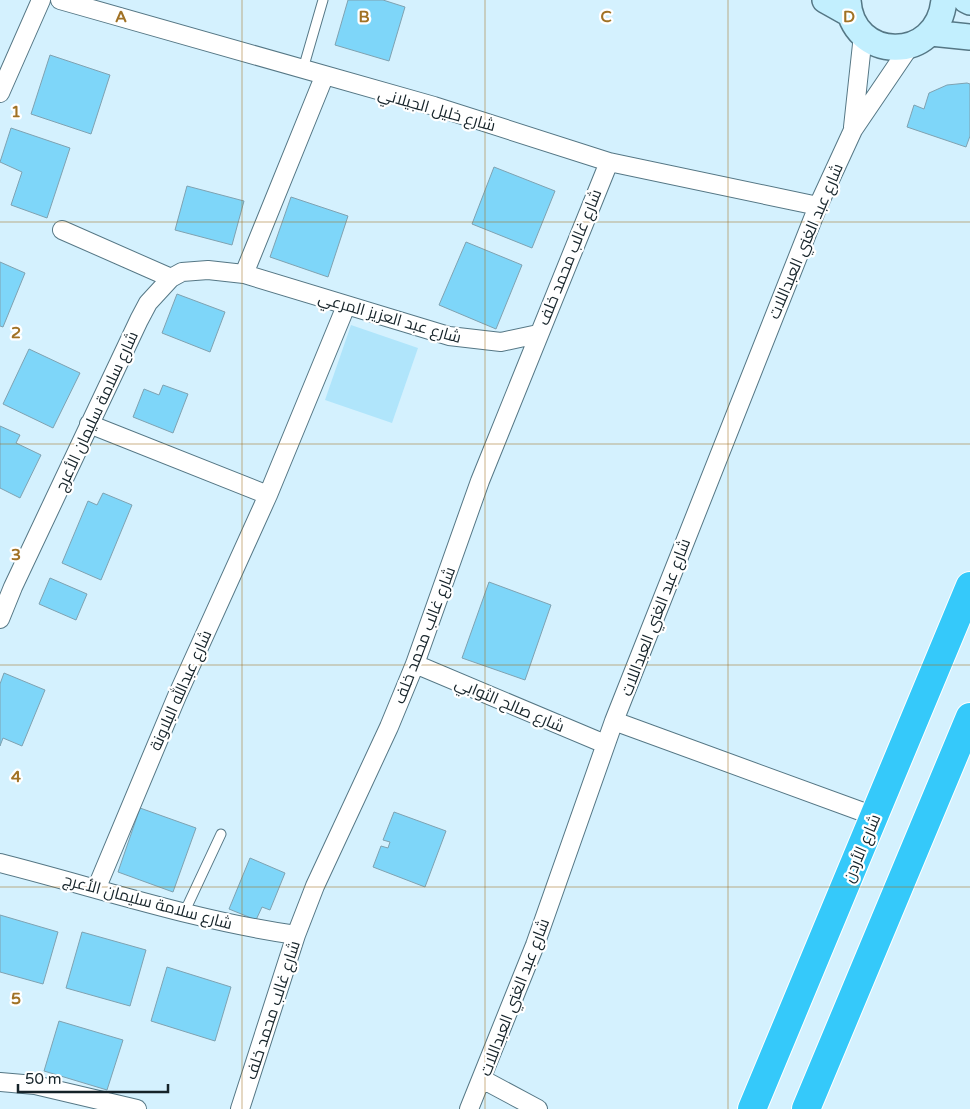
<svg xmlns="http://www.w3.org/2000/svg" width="970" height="1109" font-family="'Varela Round',Cairo,sans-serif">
	<rect width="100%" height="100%" fill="#d4f1fe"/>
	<!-- green -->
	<path fill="#b0e5fb" d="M351,325L418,348L392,423L325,400Z"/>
	<!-- building -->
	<path fill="#7ed6f9" stroke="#7fa2b1" d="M348,0H383L405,7L389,61L335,45Z
		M50,55L110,75L91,134L31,114Z
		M967,83L970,84V136L966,147L907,127L914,105L924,109L929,93L947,85Z
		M11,128L70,148L47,218L11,205L22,172L0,162Z
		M494,167L555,191L532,248L472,224Z
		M187,186L244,201L232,245L175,230Z
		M291,197L348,216L328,277L270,257Z
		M466,242L522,265L496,329L439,305Z
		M0,262L25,273L3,327L0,326Z
		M177,294L225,312L210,352L162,333Z
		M29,349L80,373L53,428L3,404Z
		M163,385L188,394L173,433L133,417L144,389L159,395Z
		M0,426L20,435L16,443L41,455L20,498L0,488Z
		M103,493L132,505L101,580L62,563L88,501L97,505Z
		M50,578L87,594L76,620L39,604Z
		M489,582L551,605L525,680L462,658Z
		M4,673L45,690L22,746L3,738L0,746V684Z
		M140,808L196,828L173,892L118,872Z
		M394,812L446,831L425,887L373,867L381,846L388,848L390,842L383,840Z
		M250,858L285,873L270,910L262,907L256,920L229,909Z
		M0,915L58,932L43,984L0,972Z
		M82,932L146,950L130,1006L66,988Z
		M167,967L231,987L215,1041L151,1021Z
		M59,1021L123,1040L107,1090L44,1071Z"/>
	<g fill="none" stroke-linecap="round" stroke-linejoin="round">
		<defs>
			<path id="lane" d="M303,69L323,0
				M184,913L221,834"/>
			<path id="street" d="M60,0L434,106L609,162L818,206
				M0,93L41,0
				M853,127L863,35
				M62,230L171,278
				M244,274L324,77
				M89,424L268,495
				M0,619L13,587L139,320L148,303L171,278L182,272L208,270L244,274L449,336L501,342L538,334
				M415,664L605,744
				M614,721L874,816
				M0,863C98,888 196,921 296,935
				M97,887L177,696L268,495L346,306
				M482,1079L538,1109
				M0,1082L35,1085L137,1109
				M240,1109L296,935L315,886L389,727L415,664L480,481L609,162
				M469,1109L535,945L614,721L818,206L853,130L910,46"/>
			<path id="secondary" d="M825,0L850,14
				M848,0C851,62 938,64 944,0
				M966,0L970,2
				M931,33L970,37"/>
			<path id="highway" d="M752,1109L970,586
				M806,1109L970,717"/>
		</defs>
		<!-- lane casing -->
		<use href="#lane" stroke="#557785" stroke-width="11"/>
		<!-- street casing -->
		<use href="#street" stroke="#557785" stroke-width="20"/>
		<!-- secondary casing -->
		<use href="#secondary" stroke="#557785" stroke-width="28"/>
		<!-- highway casing -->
		<use href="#highway" stroke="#fff" stroke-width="30"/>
		<!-- lane -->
		<use href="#lane" stroke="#fff" stroke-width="9"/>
		<!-- street -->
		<use href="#street" stroke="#fff" stroke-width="18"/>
		<!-- secondary -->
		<use href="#secondary" stroke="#c2effe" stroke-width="25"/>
		<!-- highway -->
		<use href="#highway" stroke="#35c9fa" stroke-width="28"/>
	</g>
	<!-- grid -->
	<path fill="none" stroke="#a17225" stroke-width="1" stroke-opacity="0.55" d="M242,0V1109M485,0V1109M728,0V1109M0,222H970M0,444H970M0,665H970M0,887H970"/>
	<g text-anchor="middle" stroke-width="4.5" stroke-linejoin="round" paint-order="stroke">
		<!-- street labels -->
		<g font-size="16" fill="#152329" stroke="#fff">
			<text transform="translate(437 109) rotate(16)" y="6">شارع خليل الجيلاني</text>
			<text transform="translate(805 241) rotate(-67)" y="6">شارع عبد الغني العبداللات</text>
			<text transform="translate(569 257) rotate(-68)" y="6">شارع غالب محمد خلف</text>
			<text transform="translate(390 317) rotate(16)" y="6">شارع عبد العزيز المرعي</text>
			<text transform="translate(96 411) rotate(-65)" y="6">شارع سلامة سليمان الأعرج</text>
			<text transform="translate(655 617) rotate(-69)" y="6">شارع عبد الغني العبداللات</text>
			<text transform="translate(424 635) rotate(-69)" y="6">شارع غالب محمد خلف</text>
			<text transform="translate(180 690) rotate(-66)" y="6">شارع عبدالله البلاونة</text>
			<text transform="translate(510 704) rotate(23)" y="6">شارع صالح الثوابي</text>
			<text transform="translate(861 848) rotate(-67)" y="6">شارع الأردن</text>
			<text transform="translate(148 901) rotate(15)" y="6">شارع سلامة سليمان الأعرج</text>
			<text transform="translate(514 997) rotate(-69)" y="6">شارع عبد الغني العبداللات</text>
			<text transform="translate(272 1010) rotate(-72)" y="6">شارع غالب محمد خلف</text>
		</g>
	</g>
	<g font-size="16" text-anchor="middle" font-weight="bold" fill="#a17225" stroke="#fff" stroke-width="4.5" stroke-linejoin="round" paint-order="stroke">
		<text x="121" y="22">A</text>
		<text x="364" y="22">B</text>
		<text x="606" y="22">C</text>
		<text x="849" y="22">D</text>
		<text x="16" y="117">1</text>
		<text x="16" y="338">2</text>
		<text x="16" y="560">3</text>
		<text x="16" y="782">4</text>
		<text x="16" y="1004">5</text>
	</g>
	<!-- scale -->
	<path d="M18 1084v8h150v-8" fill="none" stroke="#152329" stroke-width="2.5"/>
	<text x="25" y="1084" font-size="15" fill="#152329" stroke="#ffffff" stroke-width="4" paint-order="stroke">50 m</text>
</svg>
